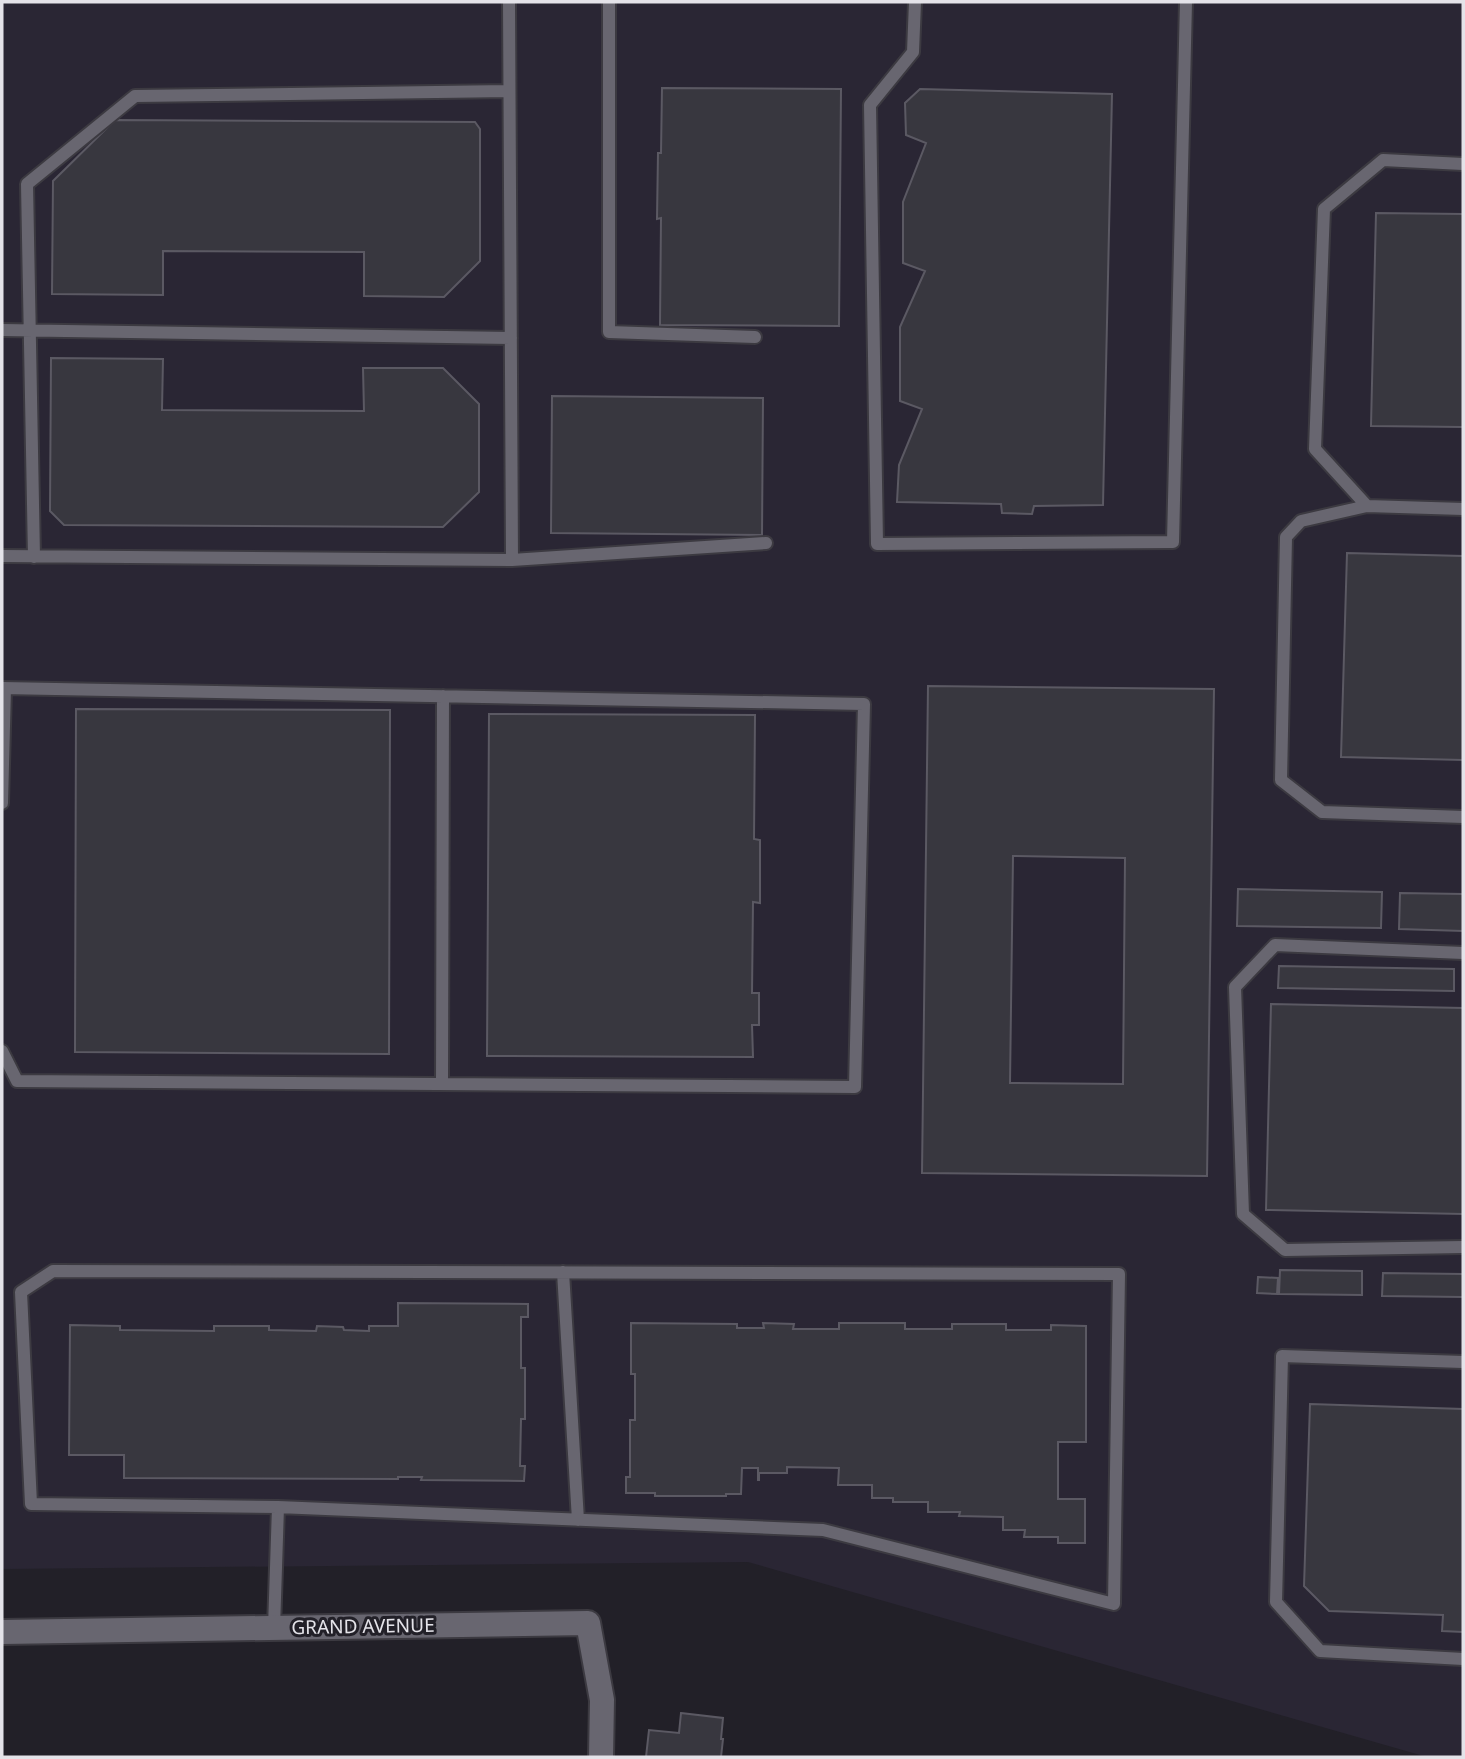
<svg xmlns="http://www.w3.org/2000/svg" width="1465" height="1759" font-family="'Noto Sans',sans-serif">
	<rect width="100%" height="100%" fill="#222028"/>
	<!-- built -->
	<path fill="#2a2634" d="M2,2H1463V1757H1427L748,1562L2,1569Z"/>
	<!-- building -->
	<path fill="#38373f" stroke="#5b5963" stroke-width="2" fill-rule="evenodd" d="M662,88L841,89L839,326L660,325L661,218L657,219L658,153H661Z
		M920,89L1112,94L1103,505L1034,506L1032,514L1002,513L1001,504L897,502L899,465L922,409L900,401V327L925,271L903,263V202L926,143L906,135L905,103Z
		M115,120L475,122L480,129V261L444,297L364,296V252L163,251V295L52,294L53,181Z
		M1376,213L1463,214V427L1371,426Z
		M51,358L163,359L162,410L364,411L363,368H443L479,404V492L443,527L64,525L50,511Z
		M552,396L763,398L762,535L551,533Z
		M1347,553L1463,556V760L1341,757Z
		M928,686L1214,689L1207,1176L922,1173ZM1013,856L1125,858L1123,1084L1010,1083Z
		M76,709L390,710L389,1054L75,1052Z
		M489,714L755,715L754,839L760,840V903L753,902L752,993H759V1025H752L753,1057L487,1056Z
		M1238,889L1382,892L1381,928L1237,926Z
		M1400,893L1463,894V931L1399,929Z
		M1279,966L1454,969V991L1278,988Z
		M1271,1004L1463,1008V1214L1266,1210Z
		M1280,1270L1362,1271V1295L1279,1294Z
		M1383,1273L1463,1274V1297L1382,1296Z
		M1258,1277L1278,1278L1277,1294L1257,1293Z
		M398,1303L528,1304V1317H521V1368H525V1419H521L520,1466H525L524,1481L421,1480L422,1477H398V1479L124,1478V1455H69L70,1325L120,1326V1330L214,1331V1326H269V1330L316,1331L317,1326L343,1327L344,1330L369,1331V1326H398Z
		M631,1323L737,1324V1328H764L763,1323L794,1324L793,1329H839V1323H905V1329H952V1324H1006V1330H1051V1325L1086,1326V1442H1058V1499H1085V1543H1058V1537H1024L1025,1530H1003V1517L959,1516L960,1512H928V1502H893V1498H872V1485H838L839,1468L787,1467V1473H759V1480H758V1468H742L741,1494H726V1496H655V1493H626V1477H630V1420H635V1374H631Z
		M1310,1404L1463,1409V1632L1442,1631L1443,1615L1329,1611L1304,1586Z
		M681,1713L723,1718L721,1739H723L721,1757H646L649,1730L679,1733Z"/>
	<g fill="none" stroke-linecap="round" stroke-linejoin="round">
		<defs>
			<path id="lane" d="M509,2L512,560L766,543
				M609,2V332L755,337
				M915,2L913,52L870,105L877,544L1173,542L1186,2
				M1463,164L1383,160L1324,209L1315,449L1367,506L1463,509
				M2,330L511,338
				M1367,506L1301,521L1286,537L1281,780L1322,812L1463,817
				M2,556L512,560
				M34,557L27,184L135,96L509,91
				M2,688L864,704L855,1087L17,1081L2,1051
				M2,803L5,688
				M1463,953L1275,945L1235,987L1243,1214L1285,1250L1463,1247
				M442,1084L443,696
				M563,1272L578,1520
				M1463,1362L1282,1356L1276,1602L1320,1651L1463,1659
				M274,1628L278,1507L31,1504L21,1292L53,1271L1119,1274L1114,1604L823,1530L278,1507"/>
			<path id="street" d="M2,1632L588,1623L602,1700L601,1757"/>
		</defs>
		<!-- lane casing -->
		<use href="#lane" stroke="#3c3a41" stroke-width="16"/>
		<!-- street casing -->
		<use href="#street" stroke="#3c3a41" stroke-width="28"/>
		<!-- lane -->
		<use href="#lane" stroke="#686670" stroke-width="12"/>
		<!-- street -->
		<use href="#street" stroke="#686670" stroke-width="24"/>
	</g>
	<g text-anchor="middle" stroke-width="6" stroke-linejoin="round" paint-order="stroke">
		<!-- street labels -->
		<g font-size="19" fill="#e4e3e9" stroke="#222028">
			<text transform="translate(363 1626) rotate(-1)" y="7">GRAND AVENUE</text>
		</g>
	</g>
	<!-- border -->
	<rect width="1465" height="1759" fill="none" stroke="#e4e3e9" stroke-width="7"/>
</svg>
